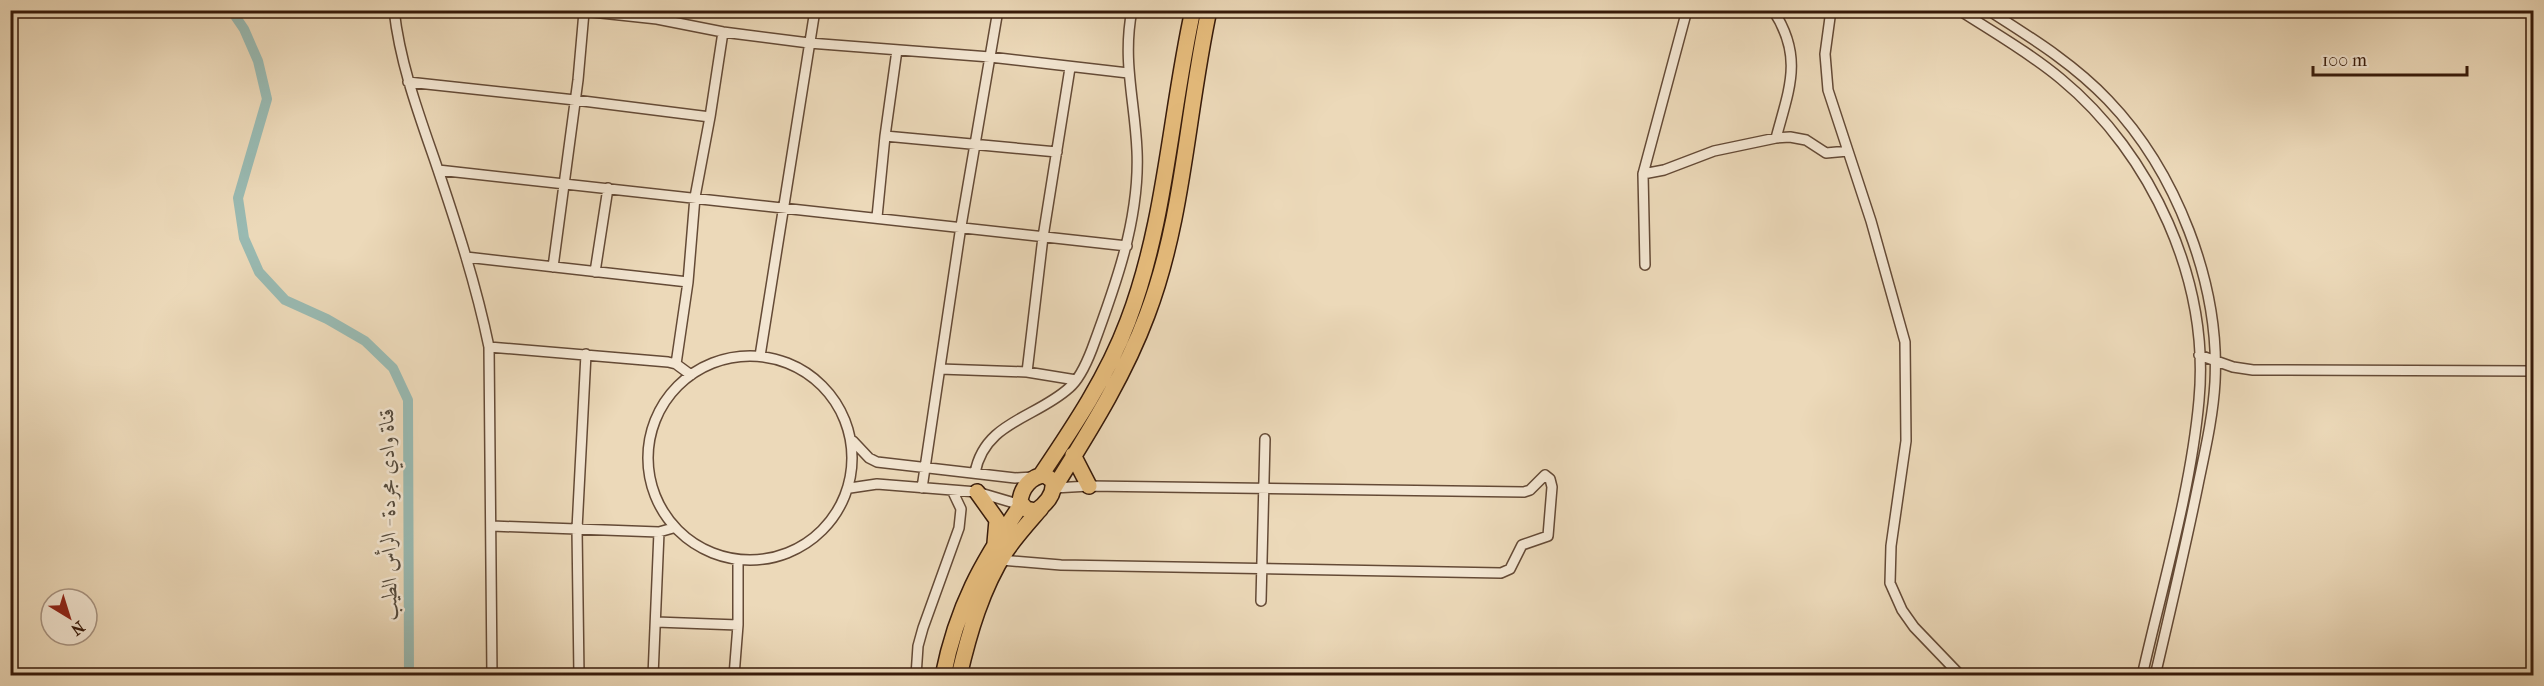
<svg xmlns="http://www.w3.org/2000/svg" width="2544" height="686" font-family="'IM FELL French Canon',Amiri,serif">
	<rect width="100%" height="100%" fill="#ecd9b9"/>
	<filter id="stains"><feTurbulence type="fractalNoise" baseFrequency=".00333" numOctaves="4"/><feColorMatrix values="0 0 0 0 .2 0 0 0 0 .09 0 0 0 0 .02 0 0 0 .5 -.17"/></filter>
	<radialGradient id="worn" r=".72"><stop offset=".6" stop-color="#630" stop-opacity="0"/><stop offset="1" stop-color="#630" stop-opacity=".3"/></radialGradient>
	<g fill="none" stroke-linecap="round" stroke-linejoin="round">
		<!-- canal -->
		<path stroke="#99bab2" stroke-width="10" d="M231,10L244,29L258,61L267,99L238,198L244,238L259,272L285,300L327,319L365,341L393,368L408,400L409,676"/>
		<defs>
			<path id="minor" d="M394,10C400,63 418,112 435,161C456,223 476,284 489,347
				M573,10L657,19L723,32L809,43L990,57L1128,73
				M1773,10C1804,57 1789,89 1776,138
				M1831,10L1825,54L1828,90L1871,221L1905,342L1906,441L1891,546L1890,583L1902,610L1914,627L1961,676
				M1959,10C1993,32 2030,53 2061,79C2152,154 2210,281 2199,400C2191,490 2162,587 2142,676
				M1988,10C2030,37 2073,63 2108,100C2176,171 2220,283 2215,382C2213,417 2205,451 2198,485C2185,549 2170,612 2155,676
				M897,50L885,136L1057,152
				M408,82L575,100L710,117
				M438,170L1127,246
				M1643,174L1687,10
				M877,217L885,136
				M466,257L688,282
				M1645,265L1643,174L1664,170L1714,151L1776,138L1790,137L1806,140L1826,153L1848,151
				M553,267L578,80L584,12
				M595,272L608,188
				M2199,355L2233,367L2253,370L2534,371
				M648 458a102 102 0 1 1 204 0a102 102 0 1 1-204 0Z
				M760,356L815,10
				M676,364L688,282L695,197L710,117L723,32
				M940,369L1027,372L1076,380
				M1027,372L1043,237L1070,68
				M853,441L869,458L877,462L1015,478L1033,477
				M975,473C984,422 1036,418 1069,388C1080,379 1087,362 1092,349C1115,287 1140,219 1137,151C1135,101 1122,61 1132,10
				M850,488L877,484L977,492L1021,505
				M922,488L961,226L998,10
				M492,526L659,532L673,528
				M1001,560L1061,565L1501,573L1510,569L1522,545L1548,536L1552,487L1550,479L1545,475L1530,490L1524,492L1089,486L1054,488
				M1261,601L1265,439
				M656,622L738,625
				M492,676L489,347L668,362L676,364L691,375
				M579,676L577,529L586,354
				M653,676L659,532
				M734,676L738,625V560
				M916,676L918,646L923,628L959,528L961,509L952,490"/>
			<path id="trunk" d="M1073,455L1089,486
				M1041,475C1074,426 1107,377 1128,321C1166,221 1170,114 1193,10
				M1045,475L1053,481C1055,494 1046,504 1036,511L1026,509L1020,502C1021,488 1031,476 1045,475Z
				M1054,488C1088,433 1124,377 1147,315C1184,218 1187,111 1209,10
				M977,492L997,520L995,543
				M943,676C957,606 982,562 1021,505
				M959,676C969,633 982,588 1006,551C1016,536 1029,522 1041,508"/>
		</defs>
		<!-- minor casing -->
		<use href="#minor" stroke="#644a36" stroke-width="12"/>
		<!-- trunk casing -->
		<use href="#trunk" stroke="#371a0a" stroke-width="18"/>
		<!-- minor -->
		<use href="#minor" stroke="#f3e6d2" stroke-width="9"/>
		<!-- trunk -->
		<use href="#trunk" stroke="#e6bc7c" stroke-width="15"/>
	</g>
	<g text-anchor="middle" stroke-width="5" stroke-linejoin="round" paint-order="stroke">
		<!-- water labels -->
		<g font-size="21" font-style="italic" fill="#544a3c" stroke="#f3e6d2">
			<text transform="translate(388 514) rotate(-91)" y="7">قناة وادي مجردة - الرأس الطيب</text>
		</g>
	</g>
	<!-- margin -->
	<rect width="2544" height="686" fill="none" stroke="#ecd9b9" stroke-width="36"/>
	<rect x="12" y="12" width="2520" height="662" fill="none" stroke="#371a0a" stroke-width="3"/>
	<rect x="18" y="18" width="2508" height="650" fill="none" stroke="#371a0a" stroke-width="1.5"/>
	<!-- north arrow -->
	<g transform="translate(69 617) rotate(142)"><circle r="28" fill="#f3e6d2" stroke="#a89482" stroke-width="1.5"/>
	<path d="M0-4.5L10 22L0 15L-10 22Z" fill="#8f2418"/>
	<text y="-9" font-size="16" font-weight="bold" text-anchor="middle" fill="#371a0a">N</text>
	</g>
	<!-- scale -->
	<path d="M2313 66v9h154v-9" fill="none" stroke="#371a0a" stroke-width="3"/>
	<text x="2322" y="66" font-size="18" fill="#371a0a" stroke="#f3e6d2" stroke-width="4.5" paint-order="stroke">100 m</text>
	<rect width="100%" height="100%" filter="url(#stains)"/>
	<rect width="100%" height="100%" fill="url(#worn)"/>
</svg>
